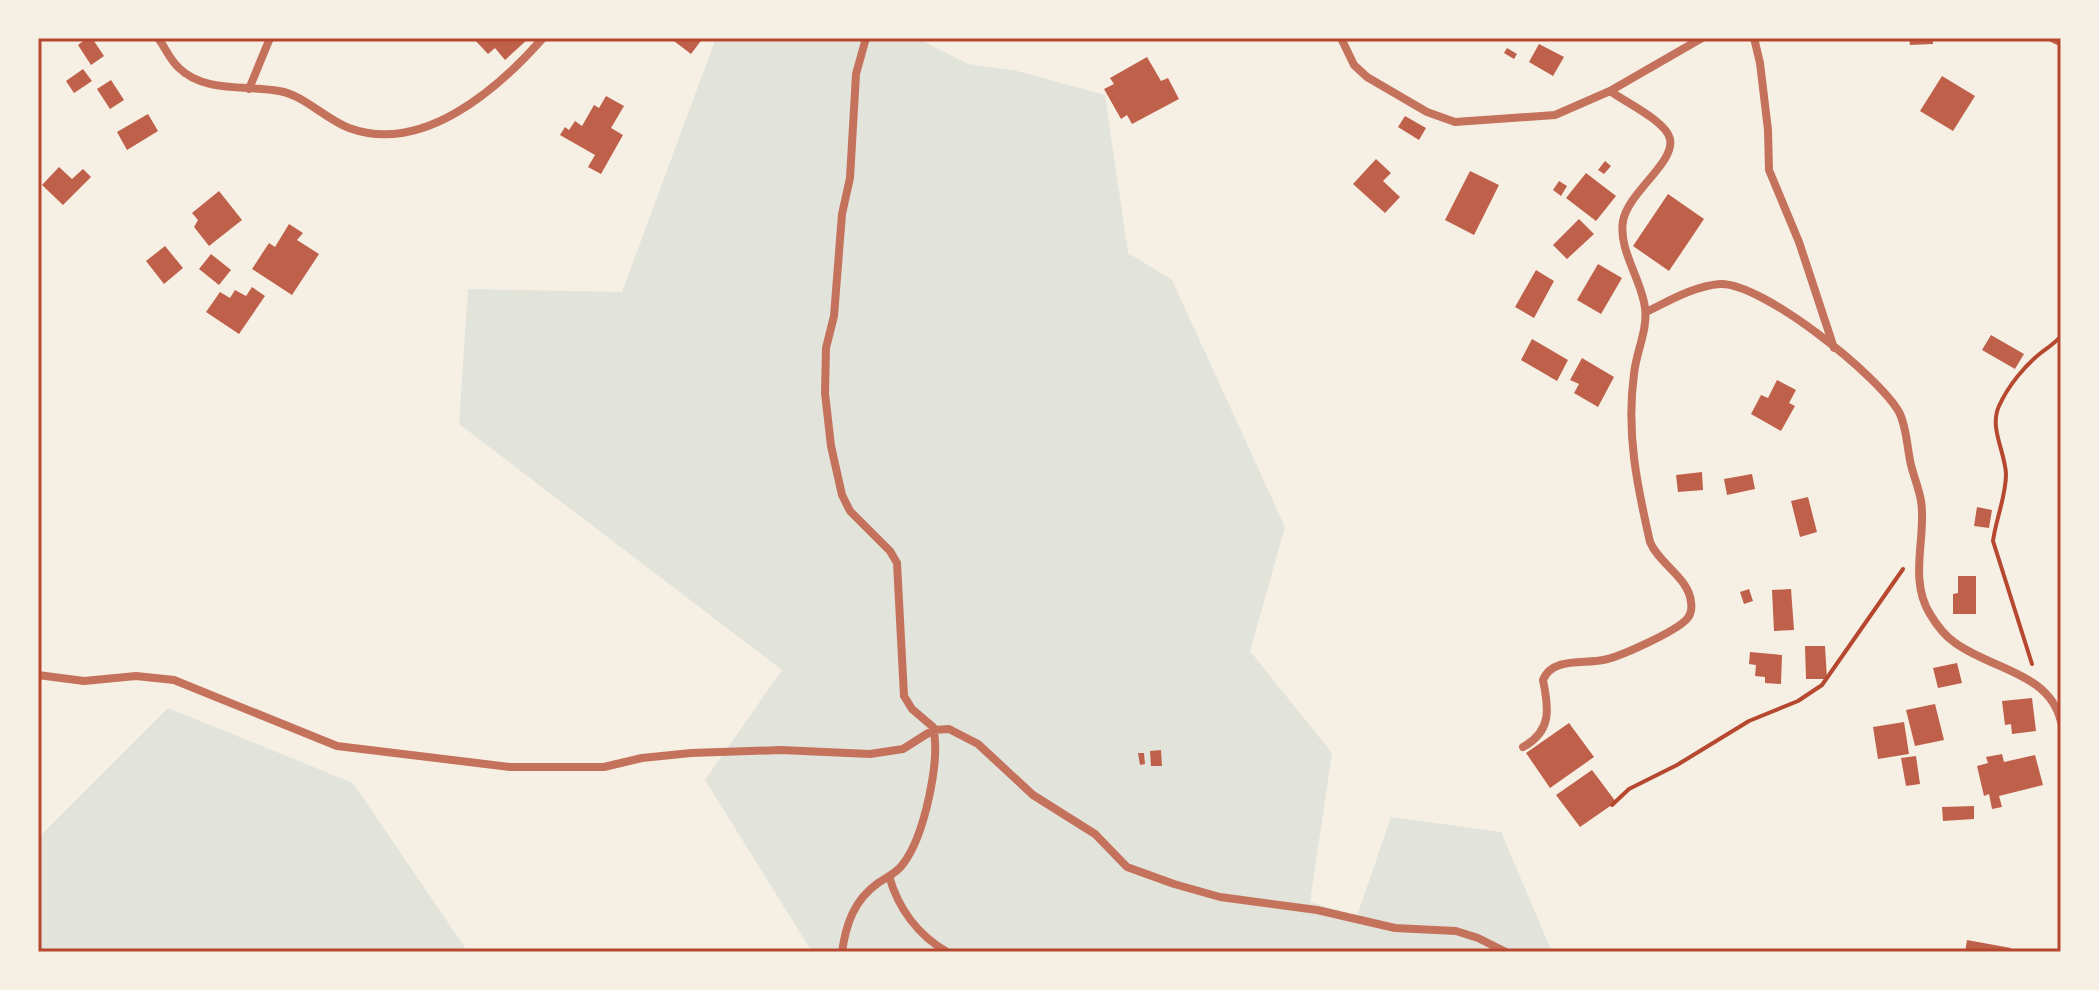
<svg xmlns="http://www.w3.org/2000/svg" width="2099" height="990" font-family="Roboto,sans-serif">
	<rect width="100%" height="100%" fill="#f6efe4"/>
	<!-- green -->
	<path fill="#e2e4dc" d="M716,38H917L968,64L1017,71L1105,95L1128,253L1172,280L1285,527L1250,651L1332,753L1310,902L1357,916L1391,817L1501,832L1552,952H812L705,780L782,670L459,424L468,289L622,292Z
		M168,708L353,783L468,952H38V838Z"/>
	<!-- building -->
	<path fill="#bf614a" d="M87,38H92L104,56L91,65L78,45Z
		M473,38H529L505,60L495,48L488,54Z
		M670,38H703L691,54Z
		M1909,38H1933V44L1910,45Z
		M2043,38H2061V47Z
		M1539,44L1564,57L1553,76L1529,62Z
		M1507,48L1517,54L1514,59L1504,53Z
		M1147,57L1161,81L1168,78L1179,99L1132,124L1127,115L1121,119L1104,89L1114,84L1110,78Z
		M83,69L92,81L74,93L66,81Z
		M1942,76L1975,96L1953,131L1920,111Z
		M111,80L124,100L110,109L97,89Z
		M606,96L624,106L611,128L623,135L601,174L588,167L595,155L560,135L565,127L569,130L575,121L582,126L594,105L599,108Z
		M148,114L158,131L127,150L117,132Z
		M1405,116L1426,128L1419,140L1398,127Z
		M1376,159L1391,173L1383,181L1400,197L1385,213L1353,184Z
		M1605,161L1611,166L1604,174L1598,170Z
		M59,167L72,179L83,169L91,177L63,205L42,185Z
		M1470,171L1499,185L1474,235L1445,220Z
		M1586,173L1616,196L1596,221L1566,198Z
		M1559,181L1567,186L1561,196L1553,190Z
		M219,191L242,220L209,246L194,227L198,220L192,213Z
		M1668,194L1704,219L1669,271L1633,246Z
		M1579,219L1594,234L1567,259L1553,245Z
		M289,224L303,233L297,240L319,254L292,295L252,269L269,243L275,247Z
		M165,246L183,268L164,284L146,261Z
		M211,254L231,270L219,285L199,269Z
		M1598,264L1622,278L1601,314L1577,300Z
		M1536,270L1554,281L1534,318L1515,307Z
		M252,287L265,296L239,334L206,312L220,292L230,298L235,290L246,296Z
		M1991,335L2024,354L2015,369L1982,350Z
		M1532,339L1568,360L1557,381L1521,360Z
		M1582,358L1614,377L1598,407L1574,393L1579,384L1570,380Z
		M1777,380L1796,390L1789,403L1795,406L1781,431L1751,414L1761,395L1768,398Z
		M1702,472L1703,490L1678,492L1676,475Z
		M1752,474L1755,489L1727,495L1724,479Z
		M1808,497L1817,532L1800,537L1791,501Z
		M1977,507L1992,510L1989,528L1974,526Z
		M1958,576H1976V614H1953V594L1958,593Z
		M1749,589L1753,601L1744,604L1740,592Z
		M1791,589L1794,630L1774,631L1772,590Z
		M1805,646H1825L1827,679H1806Z
		M1750,652L1782,655L1781,684L1765,683V677L1755,676L1756,665L1749,664Z
		M1957,663L1962,683L1938,688L1933,668Z
		M2032,698L2036,731L2012,734L2011,724L2005,725L2002,701Z
		M1935,704L1944,740L1915,746L1906,710Z
		M1904,722L1909,754L1878,759L1873,727Z
		M1569,723L1594,757L1550,788L1526,753Z
		M1161,750L1162,766H1151L1150,751Z
		M1138,753H1144L1145,764L1140,765Z
		M2002,754L2004,762L2035,755L2043,785L1999,796L2002,807L1992,809L1989,794L1984,796L1977,766L1988,763L1986,757Z
		M1916,756L1920,784L1906,786L1901,758Z
		M1592,770L1616,802L1580,827L1556,795Z
		M1974,806V819L1943,821L1942,807Z
		M1967,940L2011,948L2010,952H1965Z"/>
	<g fill="none" stroke-linecap="round" stroke-linejoin="round">
		<!-- path -->
		<path stroke="#b5482f" stroke-width="4" d="M2032,664L1993,541C1996,518 2006,497 2006,474C2005,451 1989,428 1999,406C2008,386 2025,365 2042,352C2049,347 2055,343 2061,336
			M1612,805L1629,789L1677,765L1749,721L1798,701L1822,685L1903,569"/>
		<!-- minor -->
		<path stroke="#c5725c" stroke-width="8" d="M158,38C165,47 170,60 179,68C204,93 247,85 279,91C304,95 325,119 349,128C423,155 498,89 543,38
			M1341,38L1354,65L1367,77L1427,112L1455,122L1555,115L1610,91L1702,38
			M1754,38L1760,63L1768,130L1769,170L1799,242L1834,348
			M249,89L270,38
			M1646,312C1669,301 1694,286 1720,284C1762,282 1879,376 1899,412C1907,427 1907,449 1911,465C1914,477 1919,489 1921,501C1927,535 1908,579 1930,614C1936,624 1944,635 1954,642C1989,669 2050,672 2061,722
			M38,675L84,681L136,676L174,680L337,746L510,767H604L642,758L691,753L781,750L870,754L903,749L933,730L949,729L978,744L1033,795L1095,834L1127,867L1174,884L1220,897L1317,910L1395,928L1456,931L1478,938L1506,952
			M1523,747C1552,731 1549,709 1543,680C1552,657 1583,664 1603,660C1620,657 1674,632 1686,620C1691,615 1692,608 1691,602C1689,578 1659,564 1650,542C1637,485 1626,433 1634,374C1636,352 1648,330 1645,308C1642,280 1618,250 1623,221C1629,191 1675,163 1670,139C1666,121 1625,102 1610,91
			M889,876C898,908 918,935 947,952
			M842,952C846,924 854,900 878,883C887,877 897,873 903,864C924,837 941,760 933,727L912,709L904,696L897,563L890,551L850,511L842,495L831,446L825,393L826,348L834,316L842,214L850,178L856,74L866,38"/>
	</g>
	<!-- border -->
	<rect width="2099" height="990" fill="none" stroke="#f6efe4" stroke-width="80"/>
	<rect x="40" y="40" width="2019" height="910" fill="none" stroke="#b5482f" stroke-width="3"/>
</svg>
